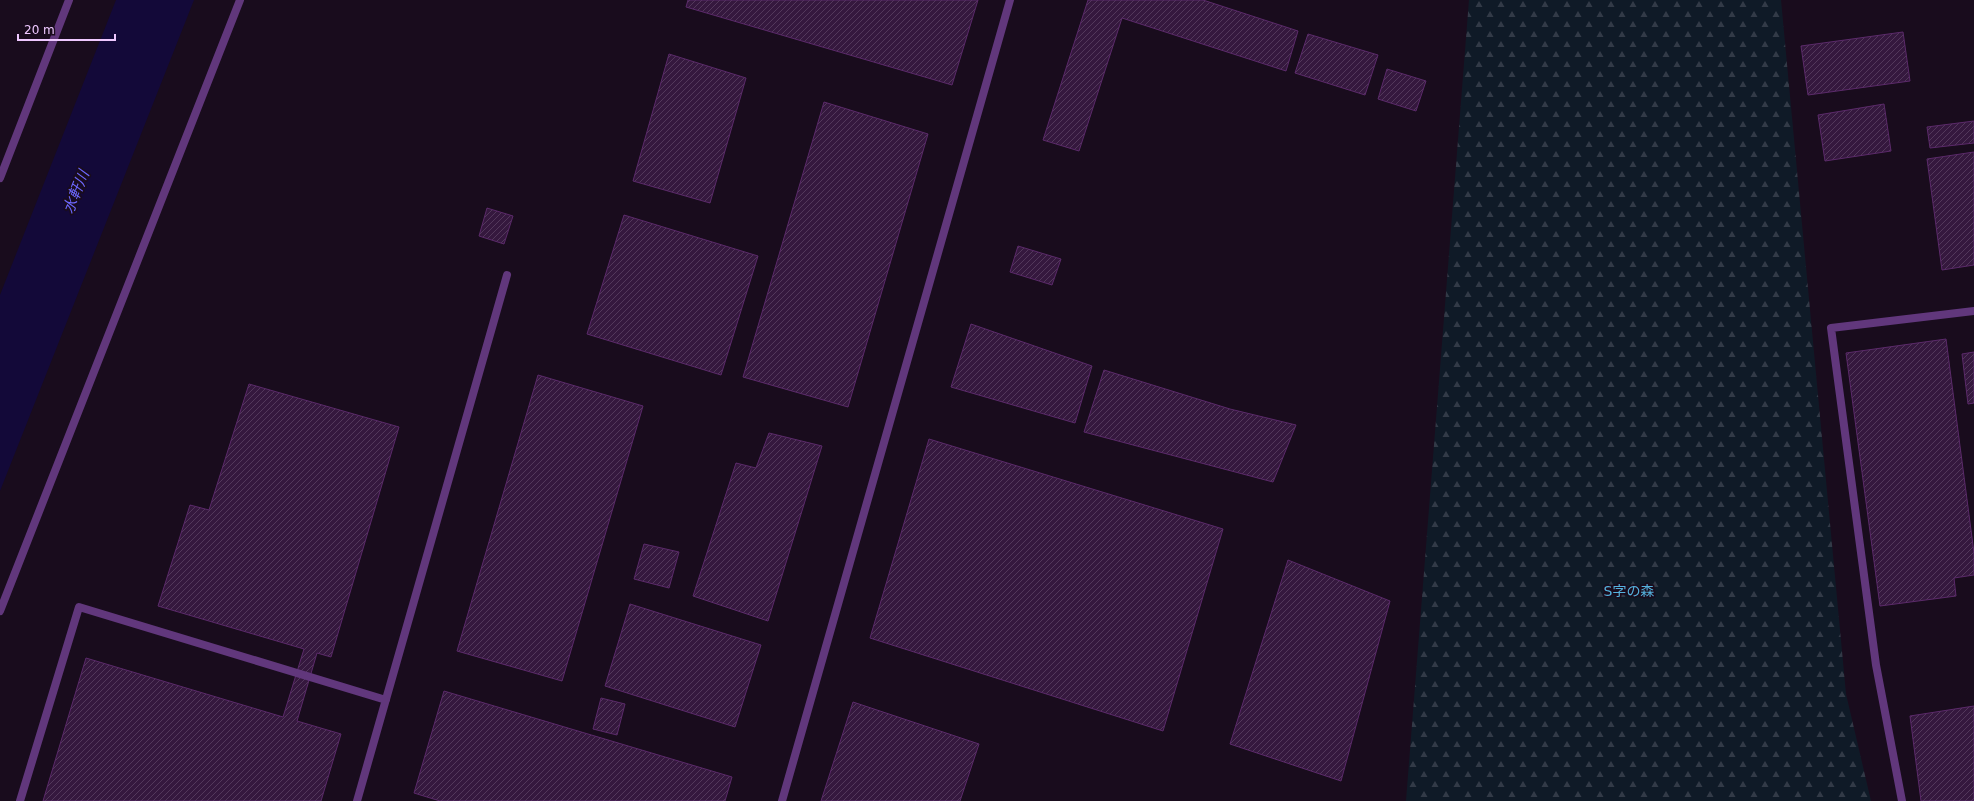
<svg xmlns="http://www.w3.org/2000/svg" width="1974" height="801" font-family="'DejaVu Sans','Noto Sans JP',sans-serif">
	<defs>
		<pattern id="forest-firs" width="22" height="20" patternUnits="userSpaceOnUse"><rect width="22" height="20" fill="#0f1a27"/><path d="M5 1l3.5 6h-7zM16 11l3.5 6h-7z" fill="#323a47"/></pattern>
		<pattern id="building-hatch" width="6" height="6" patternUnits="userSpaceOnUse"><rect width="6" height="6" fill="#35183e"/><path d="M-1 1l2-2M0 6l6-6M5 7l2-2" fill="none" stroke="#53385b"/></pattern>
	</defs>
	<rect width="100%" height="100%" fill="#190c1d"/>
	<!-- forest -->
	<path fill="url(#forest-firs)" d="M1469,0H1781L1846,694L1871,801H1406Z"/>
	<!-- water -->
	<path fill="#130939" d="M116,0H194L0,491V295Z"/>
	<!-- building -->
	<path fill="url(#building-hatch)" stroke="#5b2a6a" d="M688,0H978L952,85L686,7Z
		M1088,0H1203L1298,31L1286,71L1122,18L1079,151L1043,140Z
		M1903,32L1910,81L1808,95L1801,46Z
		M1308,34L1378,55L1365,95L1295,73Z
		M669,54L746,78L710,203L633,181Z
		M1387,69L1426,81L1416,111L1378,99Z
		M824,102L928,134L848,407L743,377Z
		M1884,104L1891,151L1825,161L1818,115Z
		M1974,121V143L1930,148L1927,127Z
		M1974,152V265L1942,270L1927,159Z
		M487,208L513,216L504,244L479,236Z
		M624,215L758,256L721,375L587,334Z
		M1018,246L1061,259L1052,285L1010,272Z
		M971,324L1092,366L1075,423L951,387Z
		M1946,339L1974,553V575L1954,578L1956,596L1880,606L1846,353Z
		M1974,352V403L1968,404L1962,354Z
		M1104,370L1230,409L1296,425L1273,482L1084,432Z
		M538,375L643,406L562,681L457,651Z
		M249,384L399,427L331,657L317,653L297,721L341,734L321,801H43L86,658L283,717L304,649L158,606L190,505L209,510Z
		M769,433L822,446L768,621L693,596L736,463L756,468Z
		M929,439L1223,529L1163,731L870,638Z
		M644,544L679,552L669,588L634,579Z
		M1288,560L1390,601L1341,781L1230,744Z
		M630,604L761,645L735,727L605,686Z
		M444,691L732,777L725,801H440L414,793Z
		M601,698L625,704L617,735L593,729Z
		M853,702L979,744L960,801H821Z
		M1974,706V801H1921L1910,716Z"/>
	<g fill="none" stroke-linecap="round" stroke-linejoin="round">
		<!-- lane -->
		<path stroke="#61377c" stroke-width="8" d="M20,801L79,607L386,700
			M357,801L507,275
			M782,801L1010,0
			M1902,801L1876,665L1831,328L1974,311"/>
		<!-- street -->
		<path stroke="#61377c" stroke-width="8" d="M0,178L69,0
			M0,611L240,0"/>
	</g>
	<g text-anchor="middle" stroke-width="3.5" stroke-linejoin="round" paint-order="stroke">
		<!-- park labels -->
		<g font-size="14" fill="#55b2de" stroke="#190c1d">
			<text x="1629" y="596">S字の森</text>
		</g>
		<!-- water labels -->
		<g font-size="15" font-style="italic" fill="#6c67fe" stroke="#190c1d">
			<text transform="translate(76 192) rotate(-68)" y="5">水軒川</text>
		</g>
	</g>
	<!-- scale -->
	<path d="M18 34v6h97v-6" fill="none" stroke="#eec8ff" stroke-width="2"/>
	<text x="24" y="34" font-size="12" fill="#eec8ff" stroke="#190c1d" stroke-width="3" paint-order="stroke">20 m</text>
</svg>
